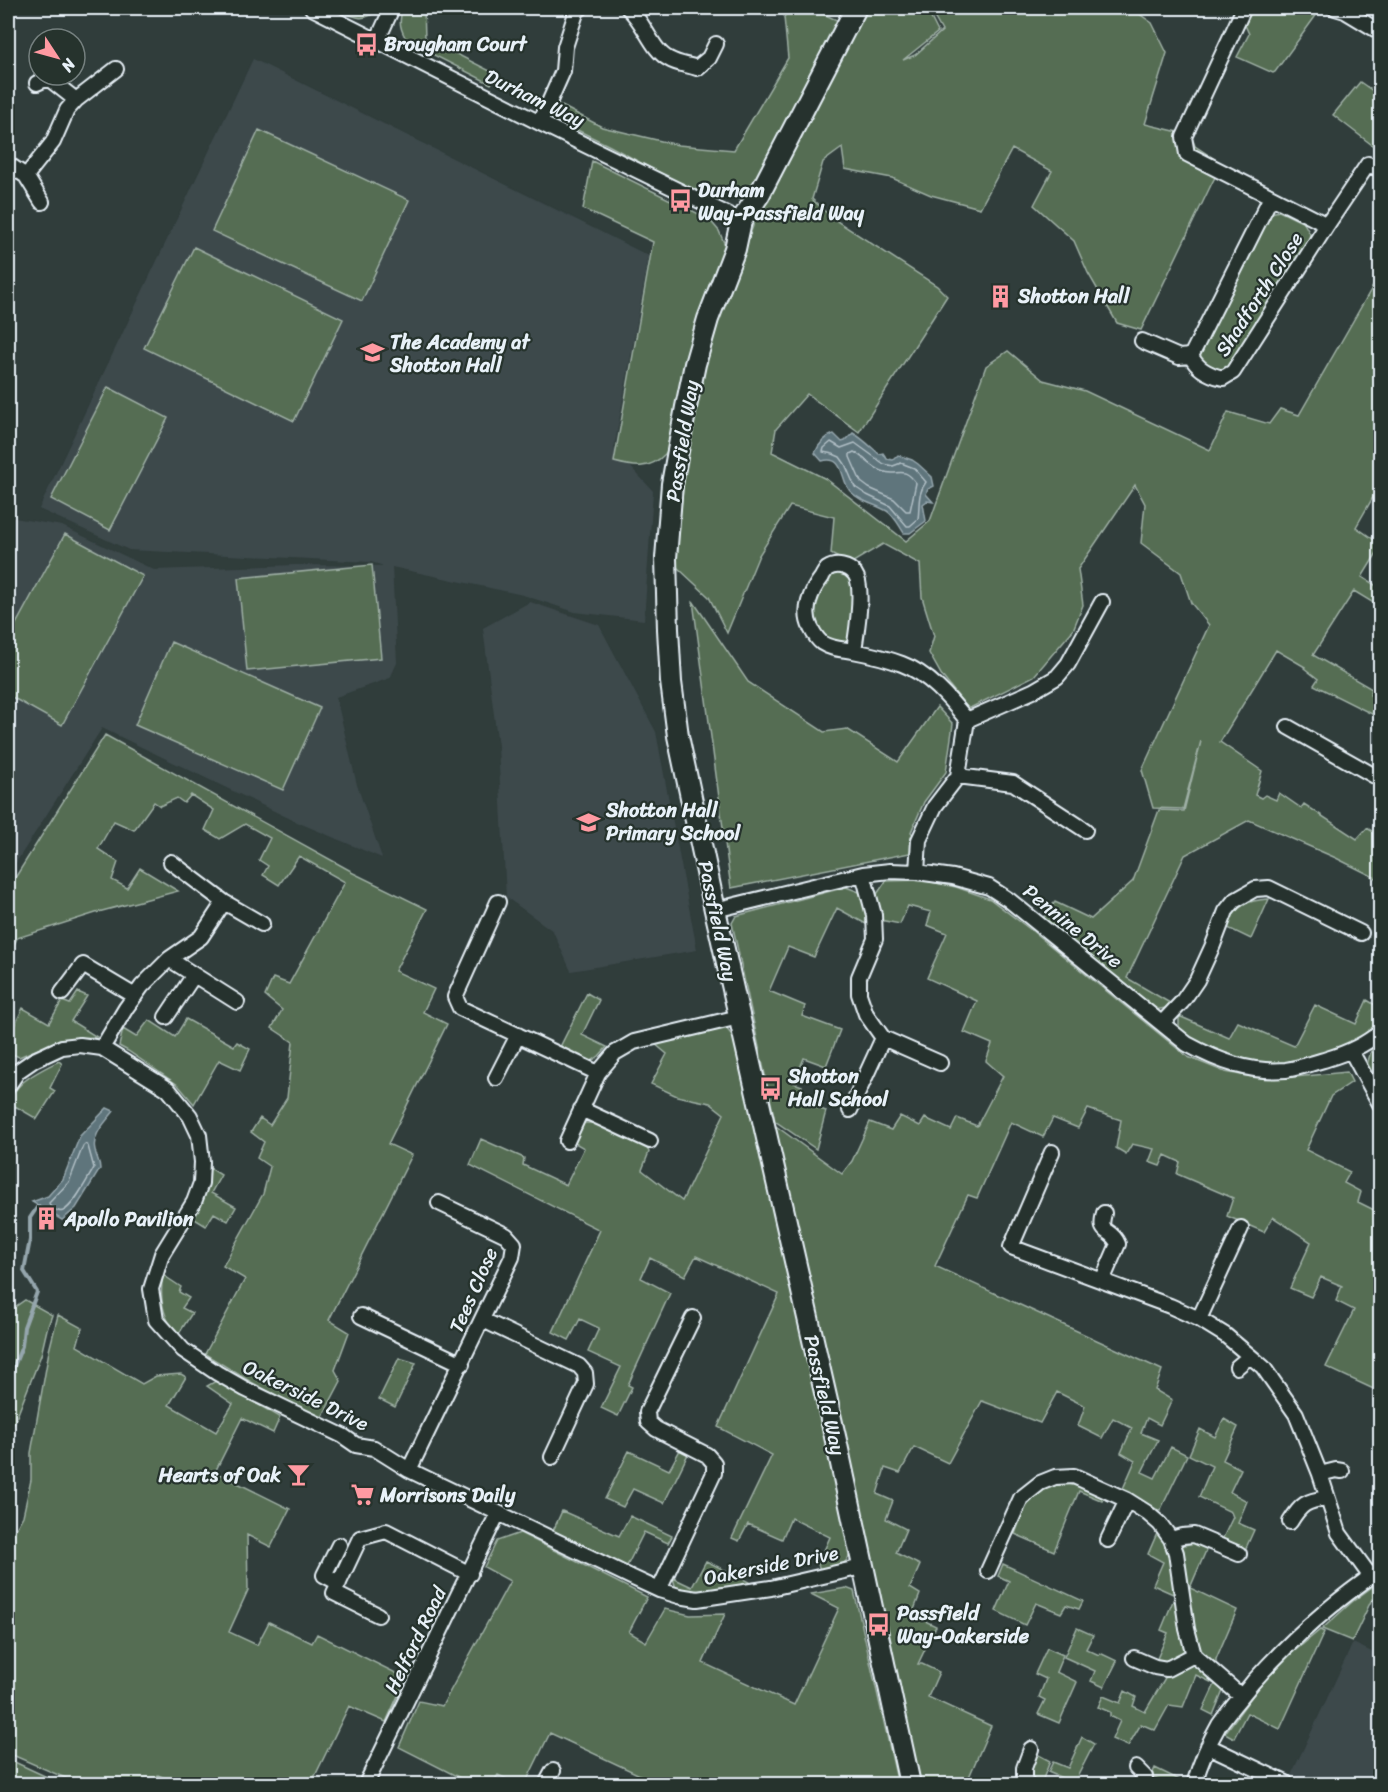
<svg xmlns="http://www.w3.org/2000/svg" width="1388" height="1792" font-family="Sriracha,sans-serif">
	<rect width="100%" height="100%" fill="#303d3b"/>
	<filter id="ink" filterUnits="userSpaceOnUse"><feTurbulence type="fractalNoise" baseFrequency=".0167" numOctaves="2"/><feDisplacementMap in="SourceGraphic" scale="12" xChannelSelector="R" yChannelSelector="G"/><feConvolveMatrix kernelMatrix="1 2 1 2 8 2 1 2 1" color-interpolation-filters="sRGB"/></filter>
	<g filter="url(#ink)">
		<!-- built -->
		<path fill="#3d494c" d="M253,59L649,256L614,449L653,491L644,620L575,612L523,595L392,567L397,663L390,678L336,697L357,785L382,858L297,822L102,728L8,875V517L62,526L154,570L296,565L384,566L371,562L129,550L39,509Z
			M530,602L599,625L656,732L697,950L571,971L553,931L506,897L498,746L483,628Z
			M1353,1643L1380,1656V1784H1287Z"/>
		<!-- green -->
		<path fill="#556d52" stroke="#9eafa5" stroke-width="1.5" d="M335,8H379C364,25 352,16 335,8Z
			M403,8H424L425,38L496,74L491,84L408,42C400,30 398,21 403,8Z
			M790,8H810L839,21L753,191L744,200L702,193L661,174L610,146L567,125L556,117L554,109L558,104L602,127L678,145L734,150L788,58L784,17Z
			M865,8H926L938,32L903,60L915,55L942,31L929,8H1131L1152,23L1167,53L1145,124L1191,135L1195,146L1222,164L1212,183L1141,330L1117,323L1088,273L1074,241L1034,205L1052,171L1012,149L980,208L931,195L892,178L845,169L842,148L823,162L812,199L832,218L937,286L947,296L859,432L807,394L776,429L772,452L826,479L906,541L930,521L986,366L1008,351L1043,380L1085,391L1210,450L1228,412L1269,424L1280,409L1299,415L1380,274V485L1356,527L1380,544V548L1362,577L1380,588V607L1354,591L1313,655L1372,689L1370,695L1380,701V718L1314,685L1318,679L1304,668L1305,667L1276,650L1220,742L1262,771L1255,795L1261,798L1265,795L1276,800L1279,793L1301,808L1304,804L1357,839L1367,828L1380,836V880L1336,858L1249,820L1185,855L1127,978L1170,1003L1166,1008L1154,1010L1043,918L1055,902L1091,919L1133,881L1159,810L1184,811L1201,741L1183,809L1153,808L1142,770L1209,625L1191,603L1181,573L1141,543L1145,504L1135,485L1078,569L1083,605L1073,630L1034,676L968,709L942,676L929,653L934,636L922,597L920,564L883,544L850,564L831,554L834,517L790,506L759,555L727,633L709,597L678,568L674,569L690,427L710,339L753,226V221L770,196L789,155Z
			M1253,8H1309L1320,10L1275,72L1273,73L1237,57L1249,34L1245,25Z
			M1360,82L1380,96V151L1333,115Z
			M259,130L409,200L362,301L212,231Z
			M592,161L709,219L719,231L725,245C706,301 689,357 675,414C673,424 671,447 665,454C649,471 633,467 614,462L653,242L583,209Z
			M1279,211L1304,223L1310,234L1308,244L1230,368L1220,373L1210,370L1197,355L1271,213Z
			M194,247L343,319L294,421L144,348Z
			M108,387L168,418L110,530L51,499Z
			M65,534L143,576L62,725L8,695V639Z
			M372,565L381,658L247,671L238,578Z
			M840,573L848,576L854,581L849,641C832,645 812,634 813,613C814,600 823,584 831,574Z
			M693,601L748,682L824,732L847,729L898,762L937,707L953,724L946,772L924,802L911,832L925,850L731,888Z
			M171,642L320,708L283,790L135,725Z
			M105,735L351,871V872L427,909L395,971L434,989L423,1012L447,1024L388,1144L412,1155L329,1320L349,1332L335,1370L341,1381L321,1419L251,1382L205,1354L245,1279L223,1266L263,1194L270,1167L257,1158L264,1142L251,1132L260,1118L270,1125L287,1098L293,1042L272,1028L282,1010L265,996L273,978L289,984L345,882L299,856L279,885L263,875L268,866L259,860L270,838L245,824L220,839L205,830L214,810L191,795L184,803L177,798L160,806L154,802L134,830L114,821L98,849L118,862L112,880L127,888L140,868L178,891L102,911L17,938L10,954L8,952V889Z
			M921,880L956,887L990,899L1031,930L1188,1057L1225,1072L1252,1077L1284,1078L1347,1072L1352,1082L1331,1096L1306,1150L1350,1172L1344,1183L1361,1192L1358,1202L1378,1212L1376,1220L1380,1223V1392L1326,1367L1354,1310L1336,1301L1342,1286L1321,1277L1311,1297L1290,1288L1311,1242L1273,1217L1264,1232L1227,1216L1233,1198L1177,1174L1180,1162L1165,1155L1160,1166L1149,1162L1154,1149L1132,1144L1126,1154L1116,1148L1121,1120L1088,1109L1078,1128L1053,1118L1043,1137L1011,1122L977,1198L968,1195L935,1266L1162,1370L1155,1390L1172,1400L1160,1425L1147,1418L1141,1433L1158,1440L1142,1472L1155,1478L1171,1447L1187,1455L1160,1511L1122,1491L1135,1461L1121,1453L1132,1428L1113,1418L1102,1438L1078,1426L1085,1406L1057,1392L1040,1423L982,1401L948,1463L914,1447L900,1473L885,1468L877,1494L893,1501L886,1519L906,1529L896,1553L920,1565L910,1588L920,1594L912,1615L936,1626L918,1664H922L939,1672L928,1697L991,1726L966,1784H918L773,1124L842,1174L852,1161L870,1122L891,1130L900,1116L920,1126L925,1118L951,1130L957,1118L977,1126L1003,1076L986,1061L992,1044L964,1032L977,1001L927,978L947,933L927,925L931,912L908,906L900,924L880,920L877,894L886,881Z
			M846,887L862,893L868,910L866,924L837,908L814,957L788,947L769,991L805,1006L802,1016L840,1030L826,1066L804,1058L794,1083L802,1086L797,1101L826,1111L816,1149L775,1121L732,923L736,916Z
			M1269,899L1251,939L1226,927C1236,906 1246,900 1269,899Z
			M78,992L87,996L71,1021L97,1037C65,1038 49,1044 19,1057L8,1052V1038L23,1008L49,1023L62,1001L70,1004Z
			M587,993L599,1000L582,1035L607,1047L599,1056L590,1062L581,1060L559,1049Z
			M1367,1000L1380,1008V1024L1367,1035L1348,1047L1282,1065L1249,1063L1216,1055L1179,1032V1016L1229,1038L1238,1022L1294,1046L1315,1005L1356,1024Z
			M186,1019L234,1046L237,1042L250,1049L240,1070L219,1060L194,1104L178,1085L128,1051L119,1046L123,1029L136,1037L149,1020L175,1037Z
			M726,1028L736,1040L850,1542C853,1566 839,1565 820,1570L818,1564L830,1537L791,1518L782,1539L748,1524L739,1541L732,1538L772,1455L718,1427L779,1294L696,1256L685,1276L650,1258L641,1278L670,1293L628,1385L632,1387L618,1416L601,1408L621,1367L588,1352L599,1328L580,1319L569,1340L553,1332L600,1230L470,1165L481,1139L524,1158L523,1165L566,1185L584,1148L575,1143L584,1123H598L645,1145L649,1152L642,1170L682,1201L724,1114L710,1103L677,1096L651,1084L667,1054L655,1044Z
			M1380,1043V1088L1367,1065L1371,1051Z
			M59,1061L62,1064L50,1088L55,1091L37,1119L15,1106L8,1117C7,1085 33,1074 59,1061Z
			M210,1168L221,1175L211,1193L236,1207L228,1221L214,1213L206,1226L193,1218L206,1192Z
			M163,1275L181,1287L179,1292L189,1298L182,1308L192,1313L178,1335C162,1318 159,1298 163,1275Z
			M25,1300L52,1315L47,1329L41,1355L12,1429L8,1506V1321L12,1309Z
			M58,1315L82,1328L77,1346L142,1384L156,1376L181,1374L186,1377L169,1405L216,1432L233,1404L207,1386L216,1381L280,1417L273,1433L242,1418L215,1472L290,1509L271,1547L247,1535L248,1590L229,1632L257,1645L269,1622L312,1643L317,1634L406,1678L386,1722L349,1706L311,1784H180L158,1775L157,1779L170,1784H79L8,1753V1539L14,1532L23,1516L31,1480V1453L49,1351Z
			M399,1358L416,1363L395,1407L379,1399Z
			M1224,1419L1238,1427L1223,1460L1241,1469L1230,1492L1247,1501L1238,1523L1254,1530L1245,1550L1222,1540L1233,1517L1231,1512L1199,1497L1212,1466L1189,1455L1200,1429L1215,1437Z
			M680,1450L688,1454L664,1503L633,1489L623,1507L605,1499L629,1451L669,1470Z
			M1069,1484L1081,1487L1105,1497L1103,1501L1079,1491L1054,1551L1015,1534C1026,1504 1033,1485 1069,1484Z
			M562,1511L619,1536L630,1516L672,1536L668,1543L644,1532L626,1568L553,1531Z
			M1158,1531C1167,1544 1181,1578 1173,1594L1153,1585L1163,1562L1148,1554Z
			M520,1533L647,1597L629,1632L646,1642L665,1609L690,1615L725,1614L703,1663L794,1705L839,1608L811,1594L846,1588L854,1591L898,1784H659L550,1733L525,1784H518L498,1775L492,1784H472L399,1747L419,1701L442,1706L510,1581L484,1567L497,1541Z
			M1196,1542L1208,1546L1190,1588L1237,1610L1216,1659V1665L1214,1668C1185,1638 1186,1591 1179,1552L1181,1546Z
			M706,1561L751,1583L750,1585L700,1594L676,1589L673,1578L692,1587Z
			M1003,1564L1083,1601L1079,1609L1066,1605L1061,1613L1036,1603L1025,1625L996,1611L1009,1581L998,1576Z
			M1380,1581V1602L1372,1599L1352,1641L1322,1629L1352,1602Z
			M1173,1601L1176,1602L1185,1648C1180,1657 1166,1663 1156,1661L1168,1633L1161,1630Z
			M1077,1628L1093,1635L1086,1649L1099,1655L1100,1653L1117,1661L1104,1687L1091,1681L1095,1671L1064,1657Z
			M1320,1630L1324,1632L1280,1729L1247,1713L1234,1738L1225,1733L1258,1688L1285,1659Z
			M1047,1648L1063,1655L1056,1672L1077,1682L1059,1723L1038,1714L1045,1700L1039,1697L1046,1679L1035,1674Z
			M1193,1664L1198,1667L1223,1691L1213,1715L1203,1710L1215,1684L1196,1675L1183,1707L1169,1705L1155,1730L1141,1724L1128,1746L1112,1739L1120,1721L1110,1716V1712L1098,1707L1103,1696L1120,1703L1125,1691L1136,1697L1133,1706L1145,1712L1166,1676L1186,1665Z
			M1082,1737L1094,1744L1074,1783L1048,1772L1053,1762L1068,1768Z
			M1035,1753L1050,1761L1041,1784H1037C1026,1774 1031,1766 1035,1753Z
			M8,1759L62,1784H8Z
			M1155,1768L1184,1782L1183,1784H1162L1163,1782L1151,1777Z"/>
		<!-- water -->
		<path fill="#5e747b" stroke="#95a6ad" stroke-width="1.5" d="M853,433C862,438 871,447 879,454L883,453L887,459L893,460L898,455L912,460L918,464L932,477L934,486L928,489L926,494L933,502L927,501L923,504L926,521L910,533H904C899,526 895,516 887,511C875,504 860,502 850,491C840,479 845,455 822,461L815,453C819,444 824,437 834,434L842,442L845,441Z
			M107,1108L114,1111C106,1122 91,1135 95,1150C96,1157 100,1161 100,1169L76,1208L62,1220L32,1202L48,1196L63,1179L80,1136Z"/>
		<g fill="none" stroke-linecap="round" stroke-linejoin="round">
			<!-- shore -->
			<path stroke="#b1bfc6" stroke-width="1.5" d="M831,442L841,448L855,443L884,464L893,466L901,463L914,468L926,482C917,494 920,505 918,519L910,526H907L890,506L867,495L855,487L845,464L840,457L833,454L823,452L824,448Z
				M854,452C864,457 871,467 882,471C898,478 903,464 916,483L910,511H906L894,499L869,488L861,482L850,457V454Z
				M85,1144L88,1146L94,1168C88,1178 74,1206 63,1211C58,1213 54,1209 50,1206L49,1203L69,1182L83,1146Z"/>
			<!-- stream -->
			<path stroke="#95a6ad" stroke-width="4" d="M8,1381L22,1346L24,1327L37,1292L24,1271L30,1240V1218L38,1206"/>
			<defs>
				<path id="street" d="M312,8L540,123L741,221
					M628,8C644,21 652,51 669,59C677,64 688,65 697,68L709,58L716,44
					M1244,8L1184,137L1187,154L1327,225
					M1335,8L1345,11L1380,32
					M377,41L392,8
					M37,83L48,78L76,100
					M540,123L563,71L565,47L577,10L581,8
					M8,164L26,176L42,202
					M26,176L53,142L67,110L76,100L116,69
					M1271,197L1191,356C1197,369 1209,375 1223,378L1233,372L1327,225L1368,164L1380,169
					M1142,341L1179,357L1191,356
					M854,651C856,634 865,588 855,574C849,566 836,563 827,569C826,570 822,576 822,577C811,591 802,611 811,628C813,632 818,640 822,643C831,649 842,649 853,651C869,654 886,658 902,664C929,674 949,698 967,720
					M1288,727L1380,779
					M958,776L967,720L1033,691L1057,677L1068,664L1102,602
					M171,862L224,902L262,924
					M917,872L919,840L935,806L958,776L1013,783L1085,830
					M863,874L874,915L875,939L859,977V994L866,1014L883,1038L940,1063
					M498,902L455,997L460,1008L598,1073
					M715,910L863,874L890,871L917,872L953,877L989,887L1009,900L1187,1044C1218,1061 1250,1073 1286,1070C1299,1068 1314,1063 1327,1059C1347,1053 1364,1046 1380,1032
					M169,959L237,1002
					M62,993L83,965L135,996
					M166,1017L194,975
					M1162,1023L1182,1002L1197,980L1213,945L1226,911L1234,901L1255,889L1269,888L1361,933
					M102,1048L126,1008L142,986L169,959L201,937L224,902
					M1351,1051L1380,1104
					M496,1078L518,1035
					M8,1086L18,1071L34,1060L62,1047L80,1045L102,1048L168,1089L190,1116L199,1135L202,1162L201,1183L194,1202L162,1254L151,1289L156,1320L183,1350L217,1373L245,1389L343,1436L356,1445L374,1448L409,1470L633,1578L659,1590L679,1596L697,1599L771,1588L862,1567
					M581,1109L650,1141
					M850,1110L883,1038
					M567,1141L598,1073L615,1053L634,1042L739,1017
					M1052,1152L1011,1247L1170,1306L1199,1319L1225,1335L1250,1356L1263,1367L1296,1414L1320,1474L1339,1533L1371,1577
					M1102,1281L1118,1244C1110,1226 1098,1237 1104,1213
					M361,1316L462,1364
					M1199,1319L1241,1228
					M483,1320L579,1366L585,1373L586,1384L552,1457
					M1237,1367L1250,1356
					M409,1470L512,1257L514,1244L506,1235L439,1203
					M1320,1474L1336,1470L1342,1471
					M1290,1522C1301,1504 1306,1501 1327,1498
					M1171,1539L1182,1536L1194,1535L1239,1554
					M1108,1540L1127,1500
					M339,1545L324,1575L339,1583
					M988,1571L1021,1498L1040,1483L1055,1477L1074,1476L1127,1500L1146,1512L1160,1524L1171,1539L1176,1553L1187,1629L1194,1655L1241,1696
					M659,1590L714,1473V1463L707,1455L656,1429L648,1422L647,1412L693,1318
					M378,1615L334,1593L360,1538L386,1531L470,1574
					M1134,1658L1155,1667L1167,1669L1194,1655
					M1208,1746L1286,1783
					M1136,1768L1145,1777L1144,1784
					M366,1784L498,1513
					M546,1784L553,1771
					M1028,1784L1024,1780V1768L1031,1749
					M1194,1784C1200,1764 1208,1744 1219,1725C1229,1710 1242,1696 1253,1682C1291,1639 1333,1602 1380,1570"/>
				<path id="secondary" d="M856,8L759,195L741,221L735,249L708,319L695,364L686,407L672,484L666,558L668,629L671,682L678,736L715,910L837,1445L910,1784"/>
			</defs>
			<!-- street casing -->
			<use href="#street" stroke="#e8f1f8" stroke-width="18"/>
			<!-- secondary casing -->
			<use href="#secondary" stroke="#e8f1f8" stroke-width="24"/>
			<!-- street -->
			<use href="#street" stroke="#26332d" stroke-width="14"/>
			<!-- secondary -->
			<use href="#secondary" stroke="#26332d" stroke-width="20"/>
		</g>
	</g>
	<!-- icons -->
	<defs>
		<symbol id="bus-bare" viewBox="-9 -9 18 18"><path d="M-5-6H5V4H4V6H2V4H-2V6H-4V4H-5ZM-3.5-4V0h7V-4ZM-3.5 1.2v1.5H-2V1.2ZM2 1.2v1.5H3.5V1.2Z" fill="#ff9aa2" stroke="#26332d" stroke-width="2.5" paint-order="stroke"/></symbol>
		<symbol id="building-bare" viewBox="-9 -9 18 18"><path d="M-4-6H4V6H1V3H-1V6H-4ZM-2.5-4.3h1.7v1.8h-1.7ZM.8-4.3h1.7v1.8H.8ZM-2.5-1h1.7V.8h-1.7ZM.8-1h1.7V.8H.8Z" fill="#ff9aa2" stroke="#26332d" stroke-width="2.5" paint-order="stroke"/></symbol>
		<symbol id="school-bare" viewBox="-9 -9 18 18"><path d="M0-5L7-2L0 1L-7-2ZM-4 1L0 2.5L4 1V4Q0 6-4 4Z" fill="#ff9aa2" stroke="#26332d" stroke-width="2.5" paint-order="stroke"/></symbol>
		<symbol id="bar-bare" viewBox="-9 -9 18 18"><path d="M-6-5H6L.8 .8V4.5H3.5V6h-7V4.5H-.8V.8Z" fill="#ff9aa2" stroke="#26332d" stroke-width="2.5" paint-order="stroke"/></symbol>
		<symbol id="supermarket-bare" viewBox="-9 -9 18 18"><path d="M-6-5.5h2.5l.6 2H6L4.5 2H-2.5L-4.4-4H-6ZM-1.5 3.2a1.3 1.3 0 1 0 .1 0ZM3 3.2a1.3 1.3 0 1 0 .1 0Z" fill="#ff9aa2" stroke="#26332d" stroke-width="2.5" paint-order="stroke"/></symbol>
	</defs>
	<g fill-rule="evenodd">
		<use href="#bus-bare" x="350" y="28" width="33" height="33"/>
		<use href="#bus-bare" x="664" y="184" width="33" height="33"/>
		<use href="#building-bare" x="984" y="280" width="33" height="33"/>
		<use href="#school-bare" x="356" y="336" width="33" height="33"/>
		<use href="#school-bare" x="572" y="806" width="33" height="33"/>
		<use href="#bus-bare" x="754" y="1072" width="33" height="33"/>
		<use href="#building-bare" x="30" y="1202" width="33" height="33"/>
		<use href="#bar-bare" x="282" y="1458" width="33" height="33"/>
		<use href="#supermarket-bare" x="346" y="1478" width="33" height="33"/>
		<use href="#bus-bare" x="862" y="1608" width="33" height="33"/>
	</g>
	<g text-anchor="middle" stroke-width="4.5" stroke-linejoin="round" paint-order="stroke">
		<!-- poi labels -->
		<g font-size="20" font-weight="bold" fill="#e8f1f8" stroke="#26332d" text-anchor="start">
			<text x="384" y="51">Brougham Court</text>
			<text x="698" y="197">Durham<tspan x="698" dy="23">Way-Passfield Way</tspan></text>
			<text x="1018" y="303">Shotton Hall</text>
			<text x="390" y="349">The Academy at<tspan x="390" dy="23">Shotton Hall</tspan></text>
			<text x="606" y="817">Shotton Hall<tspan x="606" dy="23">Primary School</tspan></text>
			<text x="788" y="1083">Shotton<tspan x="788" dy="23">Hall School</tspan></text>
			<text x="64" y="1226">Apollo Pavilion</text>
			<text x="281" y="1482" text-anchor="end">Hearts of Oak</text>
			<text x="380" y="1502">Morrisons Daily</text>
			<text x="897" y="1620">Passfield<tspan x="897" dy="23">Way-Oakerside</tspan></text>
		</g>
		<!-- street labels -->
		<g font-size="20" fill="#e8f1f8" stroke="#26332d">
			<text transform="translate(535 98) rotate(26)" y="7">Durham Way</text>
			<text transform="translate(1259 294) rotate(-57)" y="7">Shadforth Close</text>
			<text transform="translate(682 441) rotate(-81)" y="7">Passfield Way</text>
			<text transform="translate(718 921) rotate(78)" y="7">Passfield Way</text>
			<text transform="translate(1073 926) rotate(39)" y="7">Pennine Drive</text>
			<text transform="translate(473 1290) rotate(-66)" y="7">Tees Close</text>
			<text transform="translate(306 1395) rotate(26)" y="7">Oakerside Drive</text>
			<text transform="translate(825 1395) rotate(77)" y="7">Passfield Way</text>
			<text transform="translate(771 1565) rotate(-11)" y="7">Oakerside Drive</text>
			<text transform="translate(415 1640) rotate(-64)" y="7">Helford Road</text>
		</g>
	</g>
	<!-- margin -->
	<rect width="1388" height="1792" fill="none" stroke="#26332d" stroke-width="30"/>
	<rect x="15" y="15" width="1358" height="1762" fill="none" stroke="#e8f1f8" stroke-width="2" filter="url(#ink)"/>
	<!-- north arrow -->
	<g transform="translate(57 57) rotate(126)"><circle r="28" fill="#26332d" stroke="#747f7e" stroke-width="1.5"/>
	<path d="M0-4.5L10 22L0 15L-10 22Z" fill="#ff9aa2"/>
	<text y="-9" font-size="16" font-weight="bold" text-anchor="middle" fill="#e8f1f8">N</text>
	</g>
</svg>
